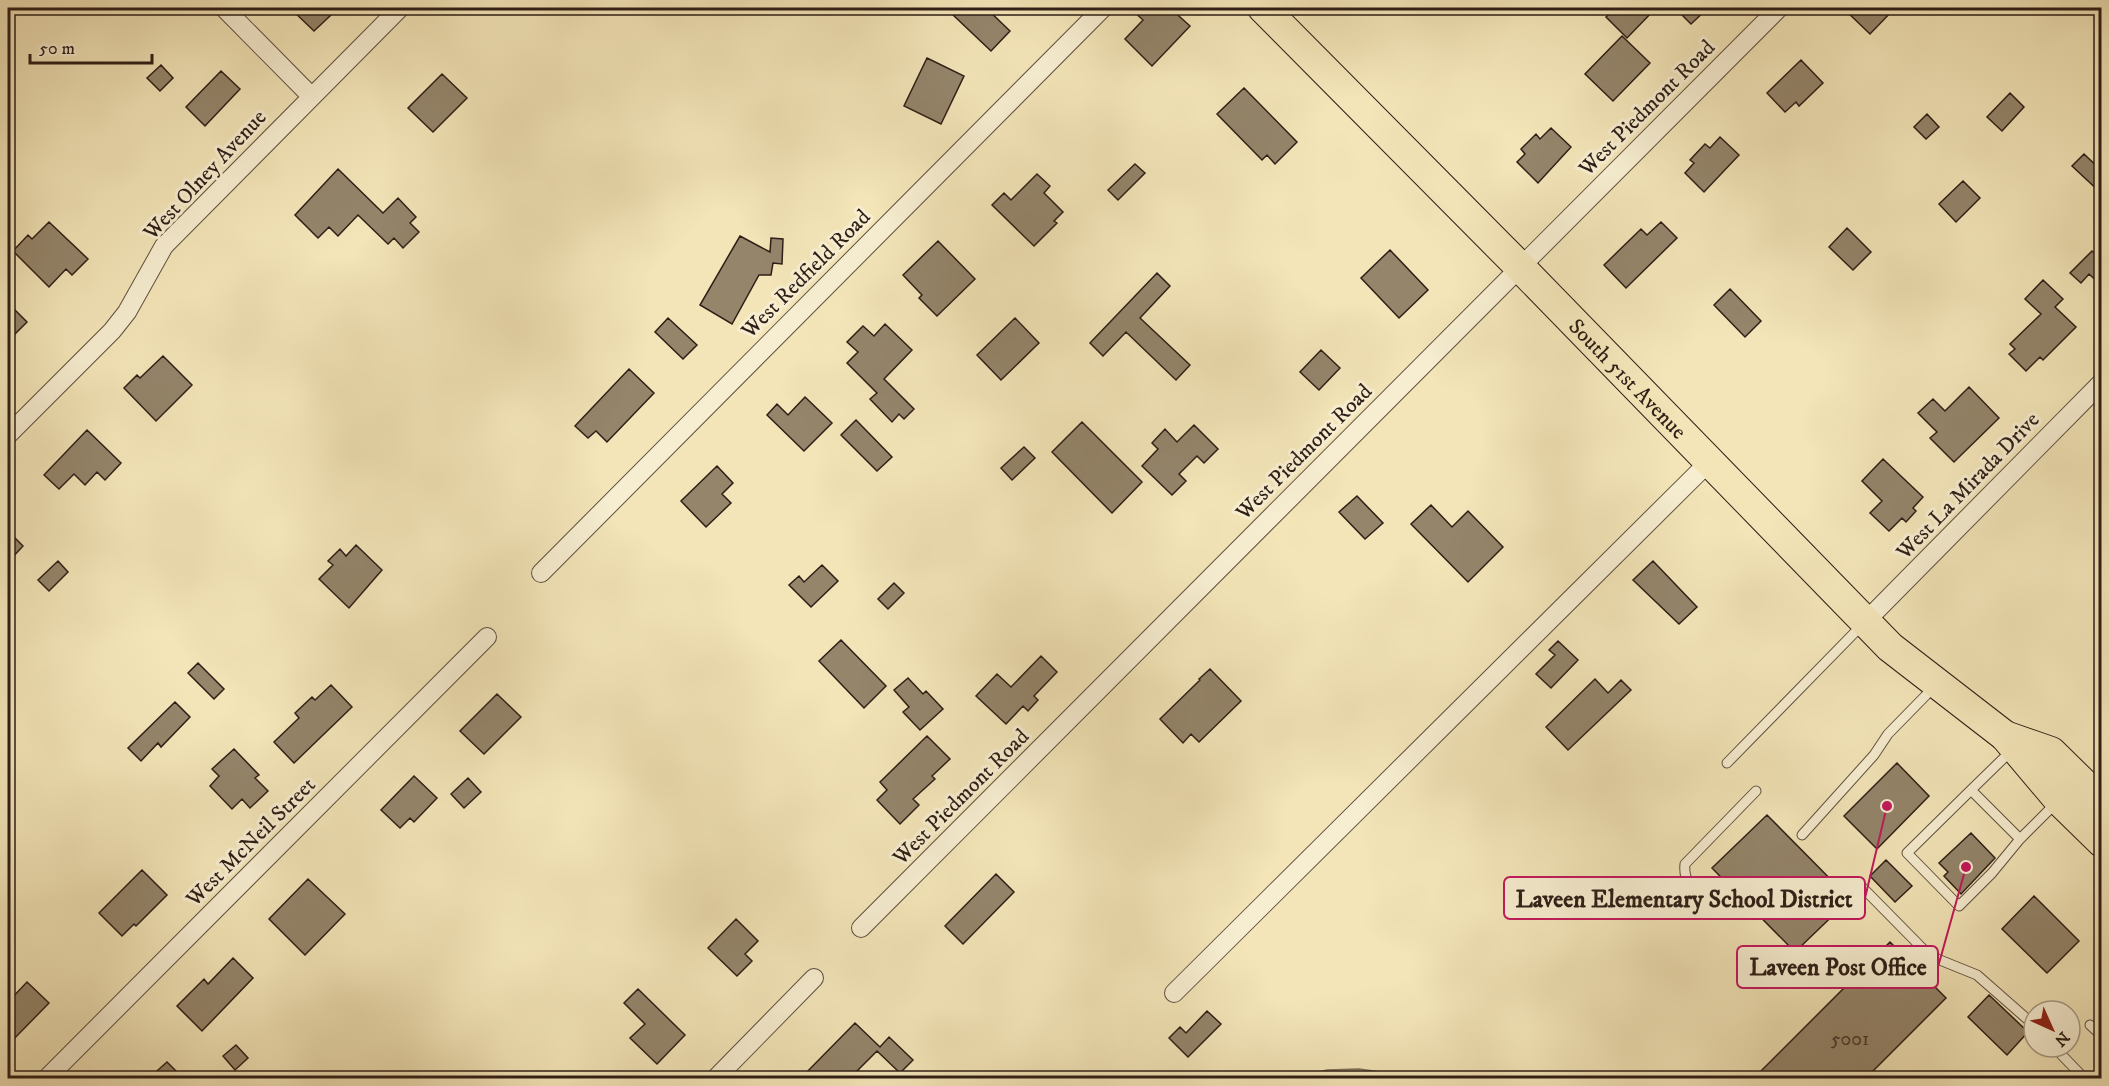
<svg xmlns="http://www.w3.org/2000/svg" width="2109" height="1086" font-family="'IM FELL DW Pica',serif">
	<rect width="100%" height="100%" fill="#f3e5b8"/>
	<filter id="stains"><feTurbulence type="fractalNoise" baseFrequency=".00333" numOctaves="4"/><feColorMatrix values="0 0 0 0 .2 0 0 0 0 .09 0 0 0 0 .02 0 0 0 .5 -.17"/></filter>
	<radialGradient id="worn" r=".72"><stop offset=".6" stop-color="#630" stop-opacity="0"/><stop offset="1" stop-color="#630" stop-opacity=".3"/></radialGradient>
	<!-- green -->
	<path fill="#d2c39d" stroke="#80705a" stroke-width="1.5" d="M1359,1069L1395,1074L1404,1078H1296L1327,1070Z"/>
	<!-- building -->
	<path fill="#94856b" stroke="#2e1e17" stroke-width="1.5" d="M290,8H323L331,15L314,31Z
		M958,8H986L1010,31L991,51L952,14Z
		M1130,8H1170L1190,26L1152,66L1125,39L1143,20Z
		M1616,8H1656L1627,38L1606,17Z
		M1675,8H1708L1691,24Z
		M1843,8H1895L1870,34Z
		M1622,36L1650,63L1613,101L1585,74Z
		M927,58L964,76L941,124L904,106Z
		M1801,60L1823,83L1799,106L1796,102L1785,112L1767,93Z
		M161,65L173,78L160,91L147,78Z
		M221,71L240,89L205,126L186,107Z
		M442,74L467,98L433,132L408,108Z
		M1244,88L1297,142L1275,164L1267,155L1262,160L1217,114Z
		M2010,93L2024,107L2002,131L1987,117Z
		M1927,114L1939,127L1926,139L1914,127Z
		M1551,128L1571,147L1538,183L1517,162L1525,154L1521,149L1536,134L1540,139Z
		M1720,137L1739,155L1704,192L1685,173L1694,163L1690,160L1705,144L1710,148Z
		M2084,154L2102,171V194L2072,166Z
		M1135,164L1145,173L1118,200L1108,190Z
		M338,169L383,213L398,198L416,217L410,223L419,232L403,248L394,238L388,244L358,215L338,236L329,227L318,238L295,215Z
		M1037,174L1050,186L1044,193L1063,212L1054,221L1057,223L1034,246L992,205L1004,193L1011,200Z
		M1963,181L1980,198L1956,222L1939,204Z
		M49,222L88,259L72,275L66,269L49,287L13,251L28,235L32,239Z
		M1661,222L1677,238L1626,288L1604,265L1641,229L1647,235Z
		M1847,228L1871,252L1853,270L1829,247Z
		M740,236L770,252L771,238L783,239L782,264L773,263L771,275H759L732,324L700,305Z
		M938,241L975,279L937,316L919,298L922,295L903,275Z
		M1390,250L1428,290L1399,318L1361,278Z
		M2092,251L2102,260V286L2089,274L2081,283L2070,273Z
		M1157,273L1170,286L1140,318L1190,365L1176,380L1126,332L1103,356L1090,343Z
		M2043,280L2063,299L2055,307L2076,327L2043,360L2040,357L2026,371L2009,354L2015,349L2010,344L2041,314L2025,299Z
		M1730,289L1761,321L1745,337L1714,305Z
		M8,303L27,322L8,341Z
		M668,318L697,345L683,359L655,332Z
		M1015,318L1039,343L1001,380L977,355Z
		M885,324L912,350L884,379L914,409L904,419L899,414L892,422L870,399L877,393L847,363L858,352L847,342L863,326L874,336Z
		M1321,350L1340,368L1319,390L1300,372Z
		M163,356L192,385L156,421L124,388L137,375L140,378Z
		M629,369L654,393L607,442L596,431L588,438L575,426Z
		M1969,387L1999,418L1954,462L1930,438L1937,432L1918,413L1933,399L1945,411Z
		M805,397L832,423L804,451L767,415L777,404L788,415Z
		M856,420L892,457L877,471L841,435Z
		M1082,422L1142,482L1112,513L1052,452Z
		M1194,425L1218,449L1204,463L1197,456L1179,474L1186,481L1172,495L1142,466L1158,449L1152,443L1165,429L1177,442Z
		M87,430L121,463L105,480L97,472L85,485L74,474L59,489L44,475Z
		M1024,447L1035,458L1012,480L1001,468Z
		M1883,459L1923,497L1913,508L1916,511L1906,522L1902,518L1889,531L1870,513L1882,501L1862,481Z
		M717,466L733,483L722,494L731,503L706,527L681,501Z
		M1357,496L1383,523L1365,539L1339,512Z
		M1431,505L1452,527L1468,511L1503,547L1468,582L1411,524Z
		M8,531L23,546L8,562Z
		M356,545L382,570L349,608L319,579L333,565L328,561L340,549L346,556Z
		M58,561L68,572L49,591L38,580Z
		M1653,561L1697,607L1679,624L1633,580Z
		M822,565L838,581L811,607L789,585L799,576L804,582Z
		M894,583L904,593L888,609L878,599Z
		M841,640L886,686L864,708L819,661Z
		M1558,641L1578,660L1551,688L1536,674L1555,655L1549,650Z
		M1041,656L1057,672L1034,696L1038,700L1028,711L1023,706L1006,724L976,696L997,674L1011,687Z
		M198,663L224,689L214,699L188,673Z
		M1210,669L1241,701L1199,742L1191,734L1183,743L1160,719L1200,680L1199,679Z
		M908,678L923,694L926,691L943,709L920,730L903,712L909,707L894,690Z
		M1595,679L1608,693L1621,680L1631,690L1568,750L1546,727Z
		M331,685L352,707L294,763L274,742L299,718L295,713L312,697L315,700Z
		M497,694L521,717L484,754L460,731Z
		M175,702L190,717L161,747L158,743L141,761L128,748Z
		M927,736L950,759L932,776L935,779L913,799L919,805L900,824L877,800L887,790L880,782Z
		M234,749L259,775L255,778L268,791L250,808L242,799L232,809L210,786L219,776L212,769Z
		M1897,763L1929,796L1877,849L1844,816Z
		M414,776L437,798L414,822L410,818L400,828L381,810Z
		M468,778L481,792L464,808L451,794Z
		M1767,815L1850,899L1795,952L1712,868Z
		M1971,833L1995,858L1961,894L1944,876L1948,872L1939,863Z
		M1886,860L1912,886L1895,902L1870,876Z
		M142,870L167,895L136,926L134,924L122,936L99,913Z
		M996,874L1014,892L963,944L945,926Z
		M308,879L345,914L305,955L269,919Z
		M2034,896L2079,941L2047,973L2002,929Z
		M736,919L758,941L745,954L752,961L737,976L708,948Z
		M1890,942L1946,998L1866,1078H1754Z
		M233,958L253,978L202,1031L177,1006L204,979L208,984Z
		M27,982L49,1003L8,1045V1002Z
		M638,989L685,1035L657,1064L630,1038L645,1024L624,1003Z
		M1989,995L2028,1032L2007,1055L1968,1017Z
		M1207,1011L1221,1024L1188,1057L1169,1038L1180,1027L1186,1033Z
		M855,1023L880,1047L889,1037L913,1060L900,1073L877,1051L850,1078H801Z
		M236,1045L248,1058L235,1070L223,1056Z
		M167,1062L183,1078H149Z"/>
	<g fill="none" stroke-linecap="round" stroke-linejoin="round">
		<defs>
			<path id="lane" d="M2013,749L1971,790L2020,839L2055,804
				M1727,763L1864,623
				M1971,790L1907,853L1959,906L1992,873L2020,839
				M1802,835L1874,755L1888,734L1934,687
				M1859,884L1930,956L1977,975L2034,1025
				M1705,901C1693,891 1683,881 1685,864L1756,791
				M2090,1025L2102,1036
				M2054,1047L2084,1078"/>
			<path id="street" d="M224,8L311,96
				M8,435L112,331L127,312L164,246L400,8
				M541,573L1103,8
				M1865,622L2102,382
				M861,928L1779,8
				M1174,993L1709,462
				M47,1078L487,637
				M716,1078L814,978"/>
			<g id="primary">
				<path id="s1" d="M1263,8L1520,267L1890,647L2005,736L2059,800L2102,842"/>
				<path d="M2005,736L2051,752L2102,802"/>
			</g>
		</defs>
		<!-- lane casing -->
		<use href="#lane" stroke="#5f503f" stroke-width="11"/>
		<!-- street casing -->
		<use href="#street" stroke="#5f503f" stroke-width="20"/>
		<!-- primary casing -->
		<use href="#primary" stroke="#2e1e17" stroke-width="32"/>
		<!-- lane -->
		<use href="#lane" stroke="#f7eed1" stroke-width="9"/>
		<!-- street -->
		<use href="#street" stroke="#f7eed1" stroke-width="18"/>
		<!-- primary -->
		<use href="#primary" stroke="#f3e5b8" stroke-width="30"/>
	</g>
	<g text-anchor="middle" stroke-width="6" stroke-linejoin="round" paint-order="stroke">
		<!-- number labels -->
		<g font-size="20" fill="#48382c">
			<text x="1850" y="1045">5001</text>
		</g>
		<!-- street labels -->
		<g font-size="22" fill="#2e1e17" stroke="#f7eed1">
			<text transform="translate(1646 107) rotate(-45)" y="8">West Piedmont Road</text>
			<text transform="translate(204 174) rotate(-47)" y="8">West Olney Avenue</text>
			<text transform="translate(805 273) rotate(-45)" y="8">West Redfield Road</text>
			<text dy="8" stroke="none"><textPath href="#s1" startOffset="520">South 51st Avenue</textPath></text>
			<text transform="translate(1303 451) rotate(-45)" y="8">West Piedmont Road</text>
			<text transform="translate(1967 485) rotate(-46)" y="8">West La Mirada Drive</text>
			<text transform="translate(960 796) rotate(-45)" y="8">West Piedmont Road</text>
			<text transform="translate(250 841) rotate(-45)" y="8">West McNeil Street</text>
		</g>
	</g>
	<!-- callouts -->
	<path fill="none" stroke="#c2185b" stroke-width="2" d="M1887 806L1865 898M1966 867L1938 967"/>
	<g fill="#c2185b" stroke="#f7eed1" stroke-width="2">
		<circle cx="1887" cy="806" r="6"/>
		<circle cx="1966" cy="867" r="6"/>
	</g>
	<g fill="#f7eed1" stroke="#c2185b" stroke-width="2">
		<rect x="1504" y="877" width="361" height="42" rx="6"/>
		<rect x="1737" y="946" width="201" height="42" rx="6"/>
	</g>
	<g font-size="24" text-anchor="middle" font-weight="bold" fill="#2e1e17">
		<text x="1684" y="907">Laveen Elementary School District</text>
		<text x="1838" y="975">Laveen Post Office</text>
	</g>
	<!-- margin -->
	<rect width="2109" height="1086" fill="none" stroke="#f3e5b8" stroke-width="30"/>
	<rect x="9" y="9" width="2091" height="1068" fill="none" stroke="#2e1e17" stroke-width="3"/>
	<rect x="15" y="15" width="2079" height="1056" fill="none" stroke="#2e1e17" stroke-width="1.5"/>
	<!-- north arrow -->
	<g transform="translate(2052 1029) rotate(135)"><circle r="28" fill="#f7eed1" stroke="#a79b87" stroke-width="1.5"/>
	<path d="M0-4.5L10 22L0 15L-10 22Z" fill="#8f2418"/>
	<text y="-9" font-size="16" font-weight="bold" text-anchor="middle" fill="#2e1e17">N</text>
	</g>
	<!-- scale -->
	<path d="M30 54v9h122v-9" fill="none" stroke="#2e1e17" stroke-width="3"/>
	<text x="39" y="54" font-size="18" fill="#2e1e17" stroke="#f7eed1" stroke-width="4.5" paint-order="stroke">50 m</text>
	<rect width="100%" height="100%" filter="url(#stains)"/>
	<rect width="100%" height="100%" fill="url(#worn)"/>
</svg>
